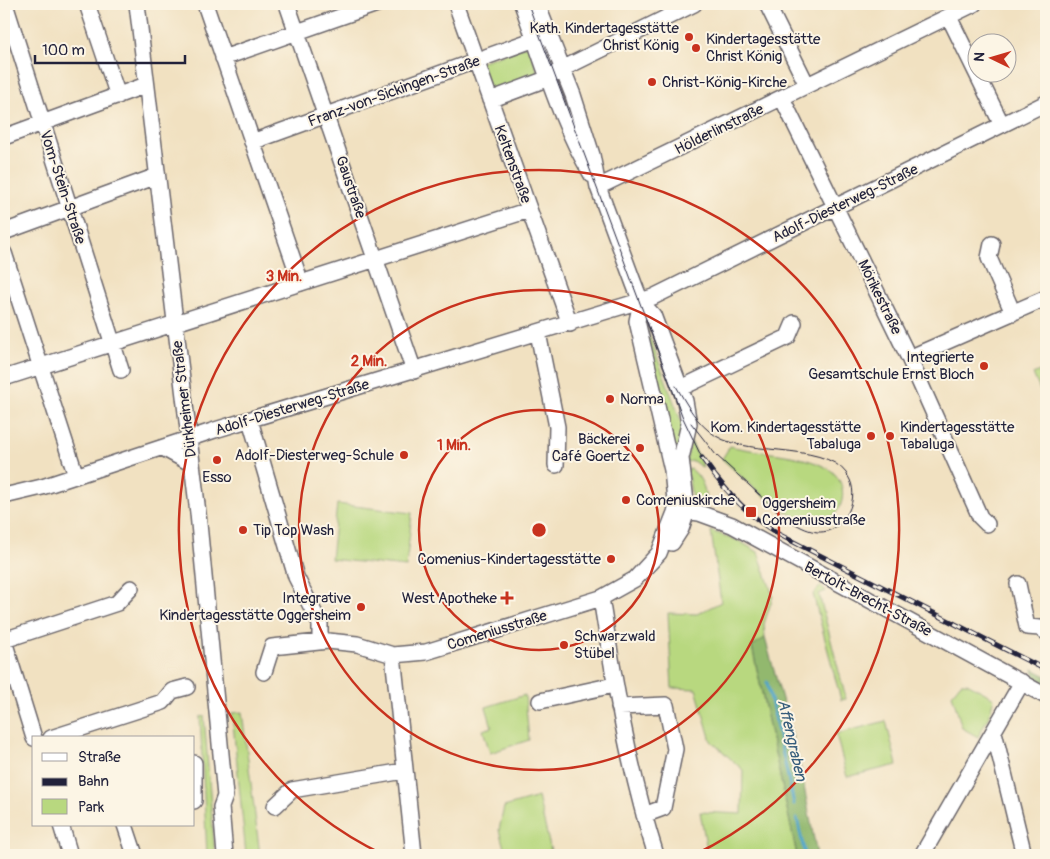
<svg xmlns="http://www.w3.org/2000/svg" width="1050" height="859" font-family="Pangolin,sans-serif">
	<rect width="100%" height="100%" fill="#fcf5e5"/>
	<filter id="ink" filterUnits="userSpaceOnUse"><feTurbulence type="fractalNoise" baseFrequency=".02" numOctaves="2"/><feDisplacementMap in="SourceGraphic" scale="10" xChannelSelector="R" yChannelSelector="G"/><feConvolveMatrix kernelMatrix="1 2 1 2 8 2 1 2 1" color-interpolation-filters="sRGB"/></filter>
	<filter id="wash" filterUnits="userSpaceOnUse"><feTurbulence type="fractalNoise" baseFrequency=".0096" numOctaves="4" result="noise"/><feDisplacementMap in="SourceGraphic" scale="20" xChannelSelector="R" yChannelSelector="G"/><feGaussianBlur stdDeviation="1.12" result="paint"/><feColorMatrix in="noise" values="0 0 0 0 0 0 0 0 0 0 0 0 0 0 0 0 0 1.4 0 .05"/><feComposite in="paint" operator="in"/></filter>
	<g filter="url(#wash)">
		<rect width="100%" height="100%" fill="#f1e1c1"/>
		<!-- green -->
		<path fill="#b8d87f" stroke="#6d7d5d" d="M528,45L540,78L492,96L480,62Z
			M647,330L684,429L677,458L645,331Z
			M1046,368V404L1033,374Z
			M691,441L703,467V468L693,461L686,462Z
			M730,446C761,454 797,452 827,468C854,483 844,525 812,522C786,520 742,477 722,459Z
			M691,469C703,478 708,494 705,509L693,504L687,470Z
			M337,504L412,513L406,567L331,559Z
			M711,531L739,541L758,552L773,596L764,624L765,638L752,647L797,855H708L700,812L742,814L743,770L711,741L696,689L672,688L668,613L697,614L721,602Z
			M821,586L826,591L819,594L846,699L841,700L813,594Z
			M961,683H967L994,698L989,716L978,737L962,728L952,694Z
			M525,695L529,740L490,753L483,730L492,727L486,707Z
			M242,712L260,855H246L232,713Z
			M204,716L215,855H207L200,717Z
			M886,721L897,765L847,777L836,734Z
			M538,797L551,851L536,855H506L499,830L504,807Z"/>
		<!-- forest -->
		<path fill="#92b86e" stroke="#5a6d54" d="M765,638L799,760L817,855H797L752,646Z
			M1033,669L1046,676V683L1035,677Z"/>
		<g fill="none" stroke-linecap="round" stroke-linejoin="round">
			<!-- stream -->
			<path stroke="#4da4ca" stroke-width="3" d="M767,682L794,804
				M797,818L805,855"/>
		</g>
	</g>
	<g filter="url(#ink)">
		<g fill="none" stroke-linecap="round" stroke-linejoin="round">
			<defs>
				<path id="minor" d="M5,4L121,370
					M87,4L118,96
					M137,4L198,513L225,796L221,807L225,855
					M205,4L301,283
					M287,4L414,371
					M456,4L570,324
					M522,4C543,61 560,122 592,175
					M537,4L573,95L592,155L598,187L634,284L641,302L653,315L685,401L689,424L681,458L687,511L681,529L672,543
					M767,4L807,85
					M955,7L951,21L1002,125
					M223,58L377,4
					M782,98L909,358L980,517L987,524
					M490,100L549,78L562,69L694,4
					M4,137L146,85
					M252,142L549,34
					M598,187L974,4
					M4,232L157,176
					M992,244L989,258L1013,313
					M4,253L76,476
					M538,333L557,427L556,465
					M909,358L1046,298
					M4,378L529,210
					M681,388L788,337L794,323
					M250,420L296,577L320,624V641
					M163,448L192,464
					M4,496L42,487L215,430L653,297L1046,103
					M678,510L699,513L732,525L1046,696
					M1018,584L1027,627L1040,628L1046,632
					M601,598C615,685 629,771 656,855
					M4,640L117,603L131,588
					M4,641L34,738
					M393,655L414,855
					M264,672L272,647L328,641L357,644L393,655L426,652L601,598L635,579L659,553L676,510L672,470L637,321L641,302
					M540,701L614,685
					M619,707L666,705L675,749L663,808L644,815
					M994,732L1024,855
					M51,738L163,702L172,691L187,687
					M194,763V801
					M275,806L292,790L404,771
					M61,825L70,855
					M125,825L135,855
					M922,855L1022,682"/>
			</defs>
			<!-- minor casing -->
			<use href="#minor" stroke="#6a656a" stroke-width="18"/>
			<!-- minor -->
			<use href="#minor" stroke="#fff" stroke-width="15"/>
			<!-- tram -->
			<path stroke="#22223b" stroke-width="1" d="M528,4L683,418L702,458
				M676,386C687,405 697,424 716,436C751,458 834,440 850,480C855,491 853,505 846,516C819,556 778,511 755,491
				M691,423L716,455L760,495"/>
			<defs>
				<path id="rail" d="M702,458C723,489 746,514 778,534L1046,670"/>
			</defs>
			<!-- rail casing -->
			<use href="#rail" stroke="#22223b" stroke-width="5"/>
			<!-- rail -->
			<use href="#rail" stroke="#fcf5e5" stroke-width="3" stroke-dasharray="9" stroke-linecap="butt"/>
		</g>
	</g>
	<!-- distance rings -->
	<g fill="none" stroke="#c8321e" stroke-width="2.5">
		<circle cx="539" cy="530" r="120"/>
		<circle cx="539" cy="530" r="240"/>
		<path d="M384 855A360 360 0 1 1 694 855"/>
	</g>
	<!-- markers -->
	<g fill="#c8321e" stroke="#fcf5e5" stroke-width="2">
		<circle cx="689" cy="37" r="5"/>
		<circle cx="696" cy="48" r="5"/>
		<circle cx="652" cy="82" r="5"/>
		<circle cx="984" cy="366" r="5"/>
		<circle cx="610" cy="399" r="5"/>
		<circle cx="871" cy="436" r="5"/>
		<circle cx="890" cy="436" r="5"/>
		<circle cx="640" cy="448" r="5"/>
		<circle cx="404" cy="455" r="5"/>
		<circle cx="217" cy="460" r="5"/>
		<circle cx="626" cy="500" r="5"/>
		<rect x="745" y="506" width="12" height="12" rx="2.5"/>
		<circle cx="243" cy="530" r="5"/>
		<circle cx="611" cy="559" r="5"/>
		<path d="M504.5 590.5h5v5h5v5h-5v5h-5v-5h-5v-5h5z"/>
		<circle cx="361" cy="607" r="5"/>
		<circle cx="564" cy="645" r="5"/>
	</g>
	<g text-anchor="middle" stroke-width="4" stroke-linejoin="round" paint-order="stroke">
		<!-- poi labels -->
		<g font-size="15" fill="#22223b" stroke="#fcf5e5" text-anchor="end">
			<text x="679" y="33">Kath. Kindertagesstätte<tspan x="679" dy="17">Christ König</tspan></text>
			<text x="706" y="44" text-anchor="start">Kindertagesstätte<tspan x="706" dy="17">Christ König</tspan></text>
			<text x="662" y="87" text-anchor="start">Christ-König-Kirche</text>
			<text x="974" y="362">Integrierte<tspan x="974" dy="17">Gesamtschule Ernst Bloch</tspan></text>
			<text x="620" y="404" text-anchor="start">Norma</text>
			<text x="861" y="432">Kom. Kindertagesstätte<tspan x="861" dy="17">Tabaluga</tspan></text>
			<text x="900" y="432" text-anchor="start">Kindertagesstätte<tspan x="900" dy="17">Tabaluga</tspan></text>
			<text x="630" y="444">Bäckerei<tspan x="630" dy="17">Café Goertz</tspan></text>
			<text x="394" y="460">Adolf-Diesterweg-Schule</text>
			<text x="217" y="482" text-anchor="middle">Esso</text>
			<text x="636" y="505" text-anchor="start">Comeniuskirche</text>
			<text x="762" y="508" text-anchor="start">Oggersheim<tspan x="762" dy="17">Comeniusstraße</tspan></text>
			<text x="253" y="535" text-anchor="start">Tip Top Wash</text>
			<text x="601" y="564">Comenius-Kindertagesstätte</text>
			<text x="351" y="603">Integrative<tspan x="351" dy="17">Kindertagesstätte Oggersheim</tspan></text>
			<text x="497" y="603">West Apotheke</text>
			<text x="574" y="641" text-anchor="start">Schwarzwald<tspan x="574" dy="17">Stübel</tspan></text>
		</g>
		<!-- street labels -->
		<g font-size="15" fill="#22223b" stroke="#fcf5e5">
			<text transform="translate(394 91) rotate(-20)" y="5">Franz-von-Sickingen-Straße</text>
			<text transform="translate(719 129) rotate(-26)" y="5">Hölderlinstraße</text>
			<text transform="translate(513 164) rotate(70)" y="5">Keltenstraße</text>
			<text transform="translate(63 187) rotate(72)" y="5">Vom-Stein-Straße</text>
			<text transform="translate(351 187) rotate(71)" y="5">Gaustraße</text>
			<text transform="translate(845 203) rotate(-26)" y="5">Adolf-Diesterweg-Straße</text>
			<text transform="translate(880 297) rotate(64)" y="5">Mörikestraße</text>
			<text transform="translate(184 399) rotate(-97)" y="5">Dürkheimer Straße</text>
			<text transform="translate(292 407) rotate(-17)" y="5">Adolf-Diesterweg-Straße</text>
			<text transform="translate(868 599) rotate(28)" y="5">Bertolt-Brecht-Straße</text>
			<text transform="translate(497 630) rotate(-17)" y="5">Comeniusstraße</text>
		</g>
		<!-- water labels -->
		<g font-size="16" font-style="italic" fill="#355c7b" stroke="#fcf5e5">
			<text transform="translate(793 740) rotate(77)" y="6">Affengraben</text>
		</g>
	</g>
	<circle cx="539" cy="530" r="8" fill="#c8321e" stroke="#fcf5e5" stroke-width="2.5"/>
	<g font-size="15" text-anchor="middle" font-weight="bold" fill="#c8321e" stroke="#fcf5e5" stroke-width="4" stroke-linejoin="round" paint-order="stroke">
		<text x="284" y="281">3 Min.</text>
		<text x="369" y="366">2 Min.</text>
		<text x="454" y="450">1 Min.</text>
	</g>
	<!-- margin -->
	<rect width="1050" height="859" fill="none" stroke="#fcf5e5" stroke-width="20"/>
	<!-- legend -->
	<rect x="32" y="736" width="162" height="90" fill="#fcf5e5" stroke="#a5a1a1"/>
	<rect x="42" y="753" width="25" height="8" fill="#ffffff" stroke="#a5a1a1"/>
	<text x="78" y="762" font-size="15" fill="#22223b">Straße</text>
	<rect x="42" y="778" width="25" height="8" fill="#22223b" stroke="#a5a1a1"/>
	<text x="78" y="786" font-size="15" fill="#22223b">Bahn</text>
	<rect x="42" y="799" width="25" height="15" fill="#b8d87f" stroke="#a5a1a1"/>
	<text x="78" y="812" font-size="15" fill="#22223b">Park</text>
	<!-- north arrow -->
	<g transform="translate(992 58) rotate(275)"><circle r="24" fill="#fcf5e5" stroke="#a5a1a1"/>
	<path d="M0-4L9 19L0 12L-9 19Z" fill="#c8321e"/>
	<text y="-8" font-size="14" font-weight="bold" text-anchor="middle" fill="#22223b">N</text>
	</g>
	<!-- scale -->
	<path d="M35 55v8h150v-8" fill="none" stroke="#22223b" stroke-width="2.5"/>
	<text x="42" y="55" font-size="15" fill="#22223b" stroke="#fcf5e5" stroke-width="4" paint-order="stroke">100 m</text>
</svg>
